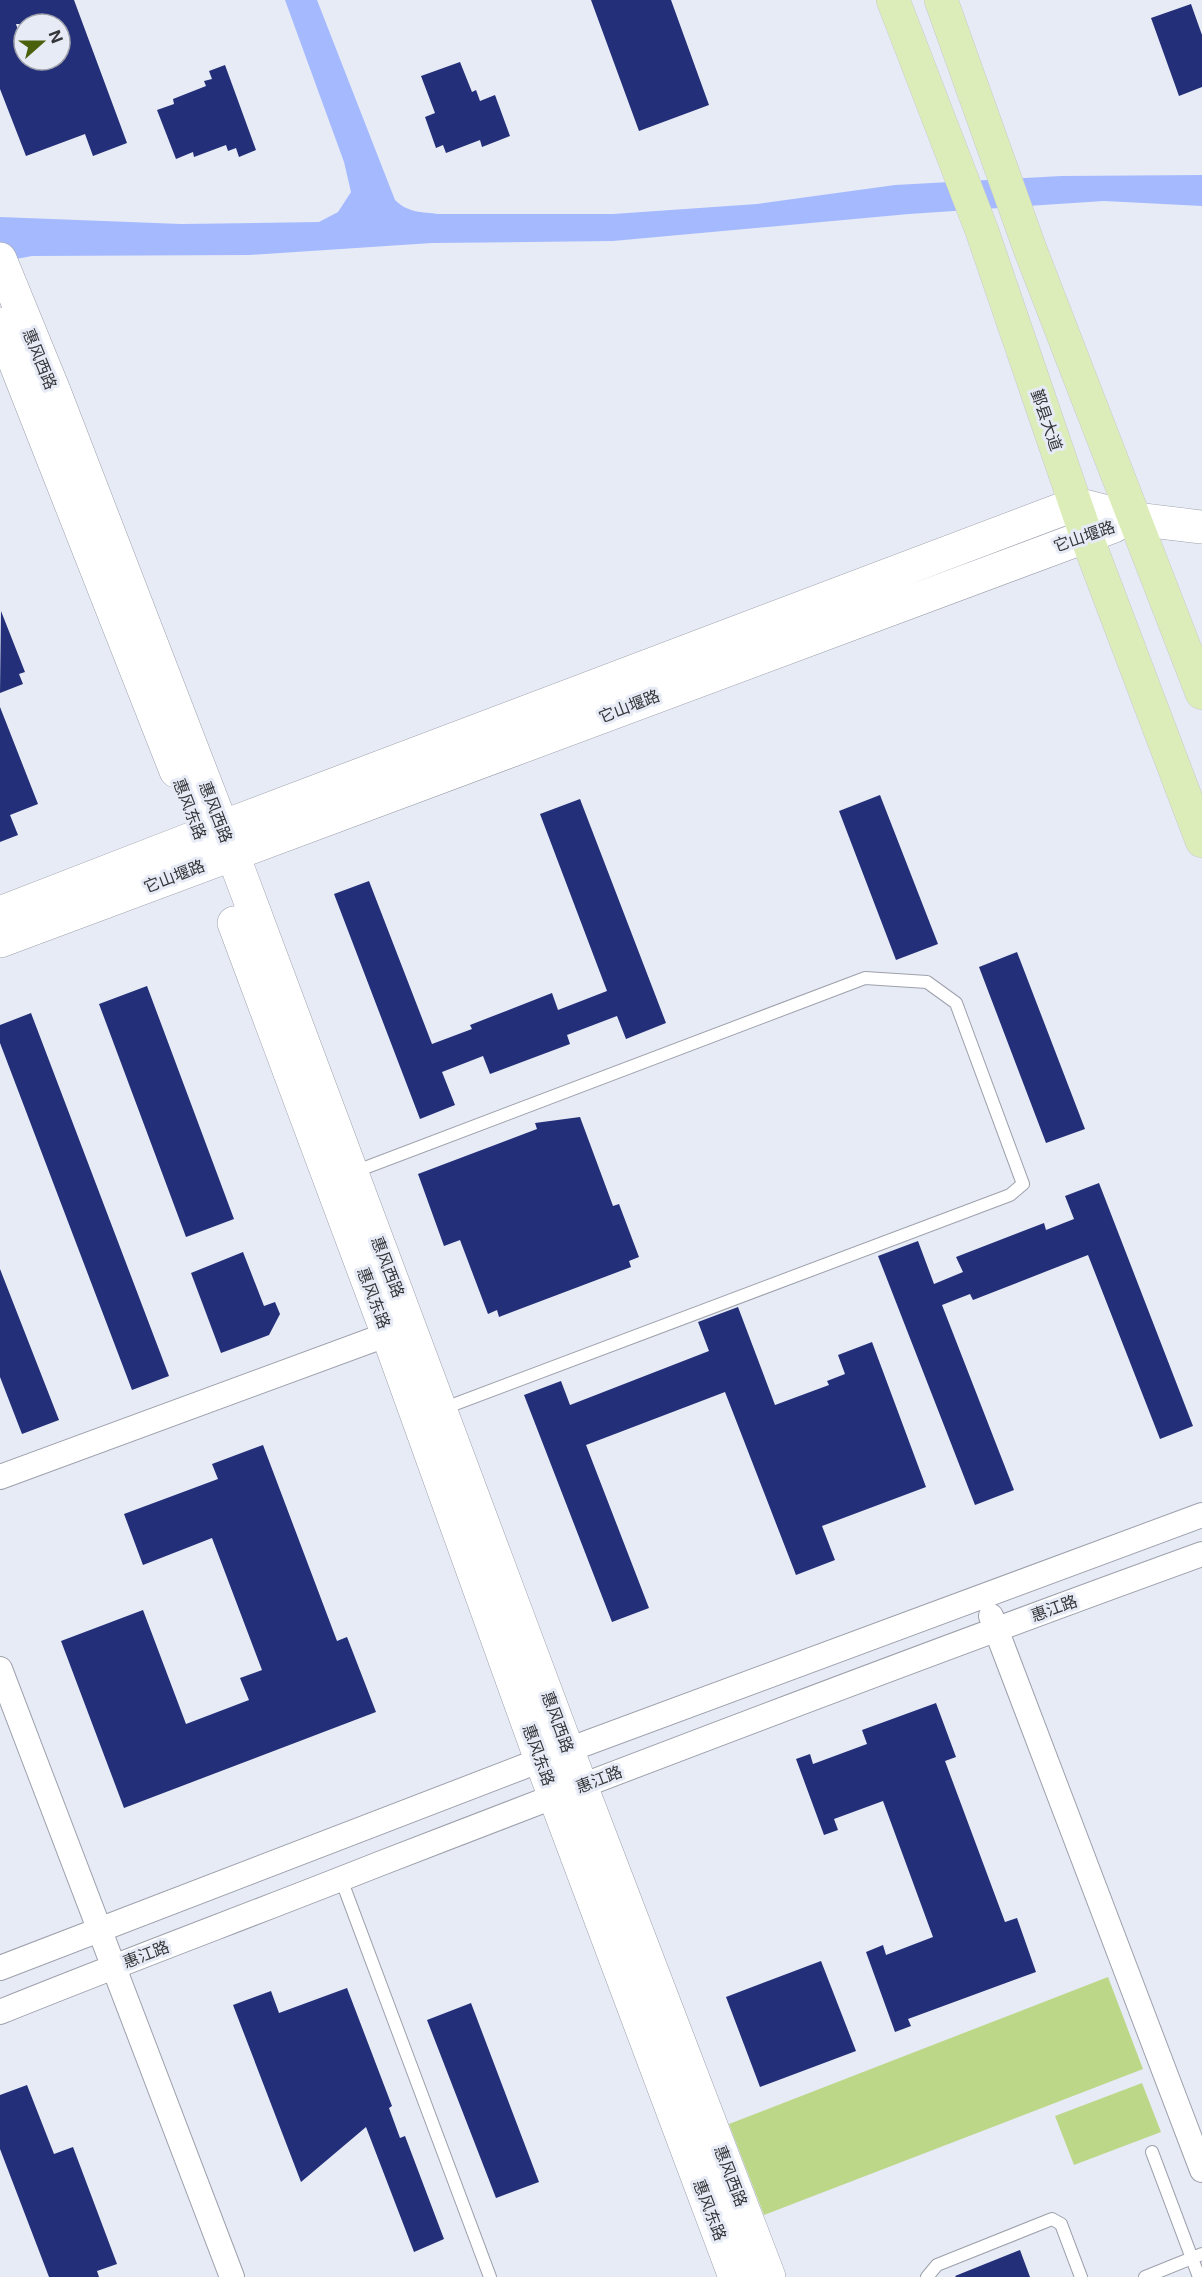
<svg xmlns="http://www.w3.org/2000/svg" width="1202" height="2277" font-family="Inter,'Noto Sans SC',sans-serif">
	<rect width="100%" height="100%" fill="#e7ebf6"/>
	<!-- park -->
	<path fill="#bdd789" d="M1108,1977L1143,2069L764,2215L729,2124Z
		M1142,2083L1161,2132L1074,2165L1055,2116Z"/>
	<!-- water -->
	<path fill="#a5bafe" d="M285,0H317L395,200C408,213 422,212 439,214H613L757,204L895,185L1061,176L1202,175V206L1104,201L909,214L613,241L432,243L250,255L32,256L0,262V217L181,224L319,222L338,212L351,192L344,162Z"/>
	<!-- building -->
	<path fill="#232f78" fill-rule="evenodd" d="M0,0H74L127,143L93,156L85,134L26,156L0,89ZM16,24H60V60H24V49Z
		M591,0H671L709,105L639,131Z
		M1191,4L1202,35V87L1179,96L1151,18Z
		M460,62L472,92L476,90L480,101L495,95L510,136L482,147L480,140L446,153L443,145L436,148L425,117L435,113L421,76Z
		M225,65L256,150L239,157L236,148L228,151L226,145L194,157L193,152L176,159L157,110L174,104L173,99L206,86L204,81L212,79L209,71Z
		M1,611L25,672L19,674L23,684L0,693Z
		M0,707L38,804L10,815L18,835L0,842Z
		M880,795L938,944L896,960L839,811Z
		M580,799L666,1023L626,1039L617,1016L567,1035L570,1044L490,1074L483,1056L442,1072L455,1105L420,1119L334,894L369,881L432,1044L472,1029L470,1025L552,993L558,1010L607,991L540,814Z
		M1017,952L1085,1129L1046,1143L979,967Z
		M147,986L234,1219L186,1237L99,1004Z
		M31,1013L169,1376L132,1390L0,1043V1025Z
		M580,1117L613,1206L619,1204L639,1257L629,1261L631,1267L499,1317L497,1310L488,1314L460,1240L444,1246L418,1174L537,1129L535,1123Z
		M1099,1183L1193,1426L1160,1439L1088,1255L973,1300L970,1294L942,1305L1014,1490L975,1505L878,1256L918,1241L934,1284L963,1272L956,1257L1044,1223L1046,1230L1074,1219L1065,1196Z
		M243,1252L264,1306L275,1302L280,1314L269,1335L221,1353L191,1273Z
		M0,1269L59,1420L22,1434L0,1377Z
		M738,1307L775,1405L829,1385L827,1381L845,1374L838,1355L872,1342L926,1487L822,1526L835,1560L796,1575L725,1392L586,1445L649,1608L612,1622L524,1395L561,1381L570,1405L709,1351L698,1322Z
		M263,1445L337,1641L347,1637L376,1712L124,1808L61,1641L143,1610L186,1724L249,1700L240,1678L262,1670L212,1538L143,1565L124,1514L218,1479L212,1464Z
		M936,1703L956,1757L945,1761L1005,1922L1017,1918L1036,1972L908,2019L911,2026L895,2032L866,1952L883,1945L886,1955L933,1937L883,1801L834,1819L838,1830L824,1835L796,1759L810,1754L813,1764L867,1744L862,1730Z
		M821,1961L856,2051L760,2087L726,1997Z
		M347,1988L392,2106L389,2108L400,2138L405,2136L444,2239L414,2252L366,2127L301,2182L233,2005L271,1991L279,2013Z
		M471,2003L539,2182L496,2198L427,2020Z
		M27,2085L54,2154L73,2147L117,2264L97,2271L99,2277H49L0,2149V2095Z
		M1020,2250L1030,2277H956L955,2276Z"/>
	<g fill="none" stroke-linecap="round" stroke-linejoin="round">
		<defs>
			<path id="lane" d="M354,1172L865,978L927,982L956,1003L1023,1184L1010,1195L442,1409
				M341,1879L490,2277
				M1152,2152L1199,2277
				M927,2277L937,2265L1052,2219L1061,2224L1081,2277
				M1145,2277L1202,2254"/>
			<path id="street" d="M0,1477L402,1329
				M991,1616L1202,2170
				M0,1669L232,2277
				M0,1968L541,1760L1202,1515
				M0,2012C126,1961 253,1914 379,1864C653,1758 926,1654 1202,1554"/>
			<path id="secondary" d="M0,259L54,391L233,855L581,1786L769,2277
				M0,324L176,771
				M0,913L222,827L1076,504L1135,519L1202,527
				M234,923L388,1335L541,1760L735,2277
				M0,941L1114,526"/>
			<path id="primary" d="M893,0L982,231L1086,535L1202,841
				M941,0L1030,249L1202,693"/>
		</defs>
		<!-- lane casing -->
		<use href="#lane" stroke="#9da1ac" stroke-width="14"/>
		<!-- street casing -->
		<use href="#street" stroke="#9da1ac" stroke-width="26"/>
		<!-- secondary casing -->
		<use href="#secondary" stroke="#9da1ac" stroke-width="34"/>
		<!-- primary casing -->
		<use href="#primary" stroke="#cacbcc" stroke-width="34"/>
		<!-- lane -->
		<use href="#lane" stroke="#fff" stroke-width="12"/>
		<!-- street -->
		<use href="#street" stroke="#fff" stroke-width="24"/>
		<!-- secondary -->
		<use href="#secondary" stroke="#fff" stroke-width="33"/>
		<!-- primary -->
		<use href="#primary" stroke="#dcedba" stroke-width="33"/>
	</g>
	<g text-anchor="middle" stroke-width="6" stroke-linejoin="round" paint-order="stroke">
		<!-- street labels -->
		<g font-size="16" fill="#35363a" stroke="#e7ebf6">
			<text transform="translate(40 359) rotate(68)" y="6">惠风西路</text>
			<text transform="translate(1047 420) rotate(71)" y="6">鄞县大道</text>
			<text transform="translate(1084 536) rotate(-19)" y="6">它山堰路</text>
			<text transform="translate(629 706) rotate(-21)" y="6">它山堰路</text>
			<text transform="translate(190 809) rotate(69)" y="6">惠风东路</text>
			<text transform="translate(216 812) rotate(69)" y="6">惠风西路</text>
			<text transform="translate(174 876) rotate(-21)" y="6">它山堰路</text>
			<text transform="translate(388 1267) rotate(69)" y="6">惠风西路</text>
			<text transform="translate(374 1298) rotate(69)" y="6">惠风东路</text>
			<text transform="translate(1054 1608) rotate(-20)" y="6">惠江路</text>
			<text transform="translate(558 1722) rotate(70)" y="6">惠风西路</text>
			<text transform="translate(539 1755) rotate(70)" y="6">惠风东路</text>
			<text transform="translate(599 1779) rotate(-21)" y="6">惠江路</text>
			<text transform="translate(146 1954) rotate(-21)" y="6">惠江路</text>
			<text transform="translate(731 2176) rotate(69)" y="6">惠风西路</text>
			<text transform="translate(710 2210) rotate(69)" y="6">惠风东路</text>
		</g>
	</g>
	<!-- north arrow -->
	<g transform="translate(42 42) rotate(69)"><circle r="28" fill="#e7ebf6" stroke="#a0a3ab" stroke-width="1.5"/>
	<path d="M0-4.5L10 22L0 15L-10 22Z" fill="#4b600a"/>
	<text y="-9" font-size="16" font-weight="bold" text-anchor="middle" fill="#35363a">N</text>
	</g>
</svg>
